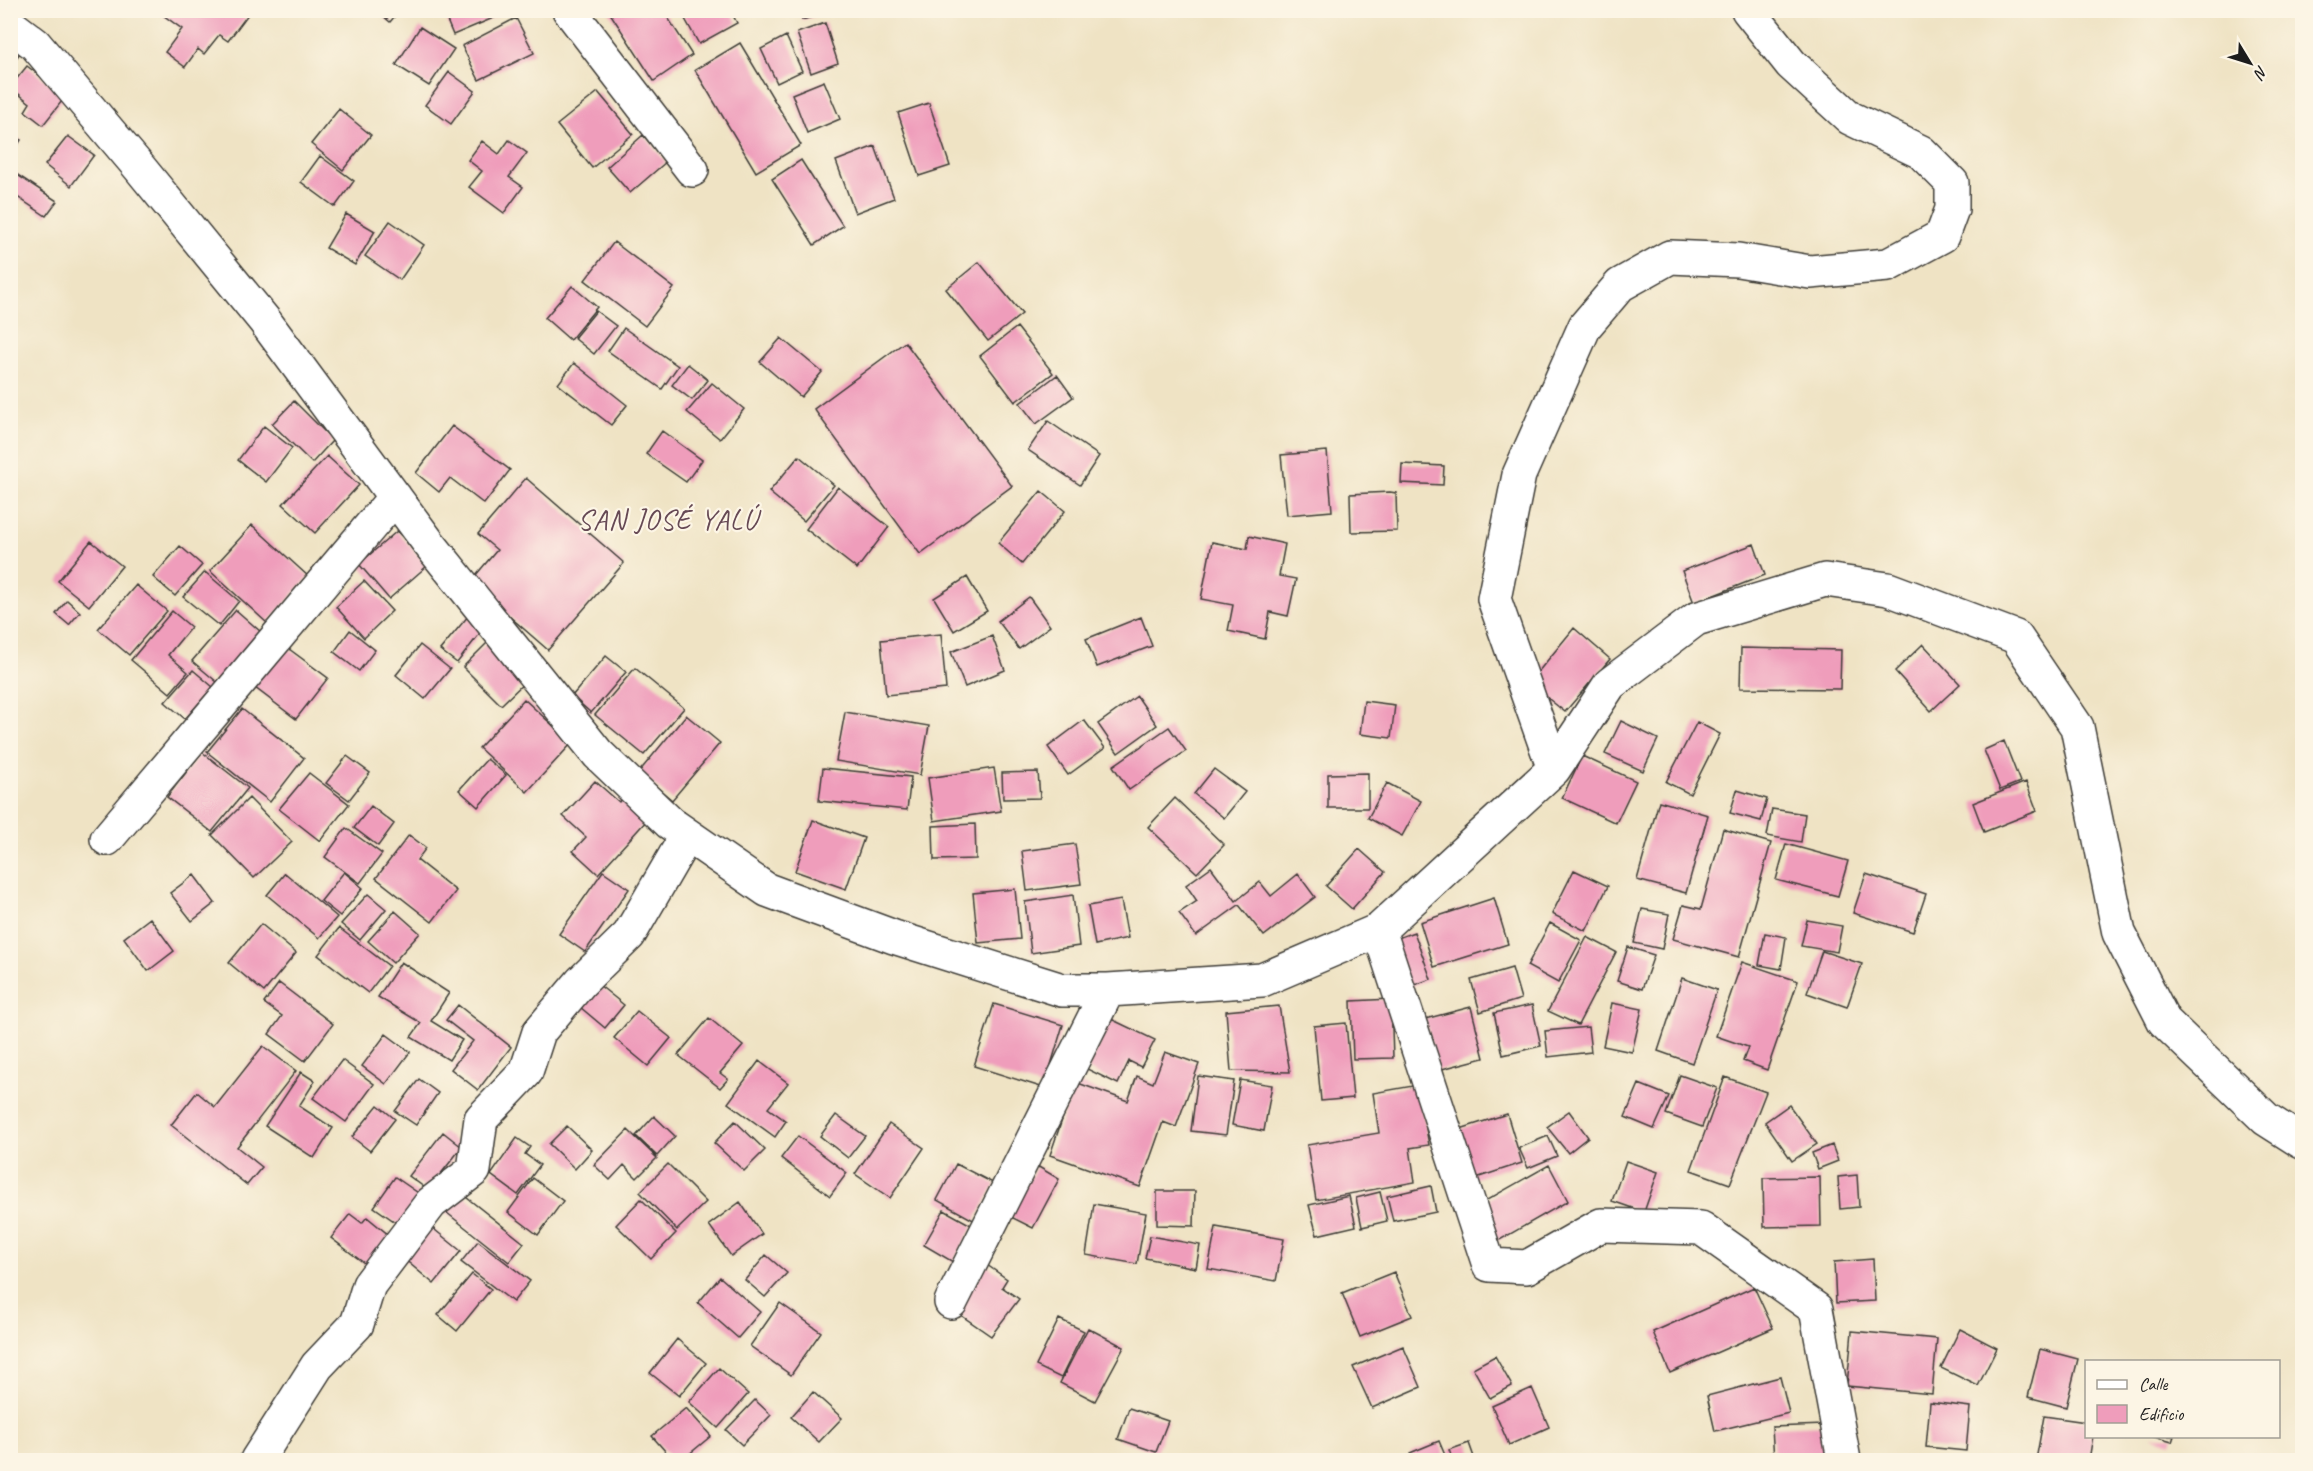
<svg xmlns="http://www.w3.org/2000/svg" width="2313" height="1471" font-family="Caveat,sans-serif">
	<rect width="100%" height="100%" fill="#fcf5e5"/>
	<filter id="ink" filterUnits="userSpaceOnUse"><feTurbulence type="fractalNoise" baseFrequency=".0167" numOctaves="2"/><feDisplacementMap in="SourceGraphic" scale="12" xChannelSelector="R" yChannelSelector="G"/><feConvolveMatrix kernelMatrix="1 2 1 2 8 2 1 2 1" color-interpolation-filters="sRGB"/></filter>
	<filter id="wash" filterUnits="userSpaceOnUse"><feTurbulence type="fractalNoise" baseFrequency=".008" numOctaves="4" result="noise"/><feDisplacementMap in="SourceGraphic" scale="24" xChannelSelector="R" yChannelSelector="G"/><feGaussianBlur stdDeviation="1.35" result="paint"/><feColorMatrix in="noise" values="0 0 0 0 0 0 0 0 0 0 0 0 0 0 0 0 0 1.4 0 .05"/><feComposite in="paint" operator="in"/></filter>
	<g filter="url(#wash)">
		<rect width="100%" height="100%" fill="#efe3c4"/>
		<g id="blocks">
			<!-- building -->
			<path fill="#ef9dbb" d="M166,10H245L249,13L228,41L219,35L204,54L198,49L185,67L165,52L182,29L163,15Z
				M376,10H400L390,22Z
				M608,10H663L692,55L654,81Z
				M680,10H730L737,23L699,44Z
				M800,10H832L833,11L802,20Z
				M443,11H510L453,35Z
				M516,18L534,53L479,80L462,46Z
				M825,23L838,63L811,73L797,33Z
				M420,27L454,49L429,86L396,65Z
				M786,36L802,71L777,83L761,49Z
				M10,38L24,47L10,67Z
				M740,43L801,145L756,172L695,70Z
				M27,66L66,96L43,125L25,111L30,103L10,87Z
				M449,72L475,91L451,124L425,105Z
				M824,81L840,119L807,133L792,94Z
				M598,92L633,134L592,168L557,125Z
				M929,103L950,166L919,176L898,113Z
				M339,109L371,135L343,170L311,144Z
				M10,133L21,140L10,157Z
				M643,135L666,162L630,193L607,167Z
				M68,136L94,155L71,186L45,165Z
				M509,140L527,153L509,177L523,187L504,213L469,187L482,171L468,160L482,141L499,154Z
				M875,146L894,198L855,213L836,161Z
				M320,156L354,181L335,207L301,182Z
				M801,160L843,226L814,245L772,179Z
				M10,170L57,201L46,216L10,192Z
				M346,214L375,231L355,265L326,248Z
				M390,221L424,245L400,280L365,256Z
				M614,242L674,288L645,326L585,280Z
				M979,262L1022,314L988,341L946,289Z
				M572,286L597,307L570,340L545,318Z
				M596,311L616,326L594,354L574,338Z
				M1017,327L1053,373L1015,402L980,356Z
				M624,328L678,366L662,389L608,351Z
				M781,338L822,372L801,397L760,362Z
				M905,342L1012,486L920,554L814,409Z
				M574,363L627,405L611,425L558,384Z
				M688,364L708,380L692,400L672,385Z
				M1057,375L1073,397L1036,424L1020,403Z
				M712,383L744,409L720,439L687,412Z
				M294,401L333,440L312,463L272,424Z
				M1048,421L1099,456L1080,485L1028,450Z
				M264,426L292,448L266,482L238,460Z
				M452,426L510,470L484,504L450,478L439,492L416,473Z
				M662,431L702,460L686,482L646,454Z
				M1327,451L1332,511L1287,515L1281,455Z
				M327,456L359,485L315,533L283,504Z
				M799,456L834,485L804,521L769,492Z
				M1402,464L1444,466L1443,485L1401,483Z
				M526,478L624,563L548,650L470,582L497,550L478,534Z
				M838,487L889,527L857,569L806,529Z
				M1041,491L1065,511L1022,564L998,543Z
				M1390,492L1396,493L1397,531L1351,532L1350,494Z
				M252,525L309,577L267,623L210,571Z
				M397,531L427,566L389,599L359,564Z
				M1249,536L1285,544L1279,576L1296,579L1288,616L1270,612L1265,639L1228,631L1233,605L1201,599L1212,542L1247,549Z
				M91,541L122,566L89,606L58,581Z
				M1754,544L1765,575L1694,603L1682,571Z
				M180,546L202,565L175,596L153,577Z
				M205,572L239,601L219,626L183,597Z
				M967,577L987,611L954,631L934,598Z
				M364,581L392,611L364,638L336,607Z
				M136,585L167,611L129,655L98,629Z
				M1029,597L1050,626L1019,649L998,621Z
				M67,600L80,612L69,625L56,614Z
				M236,610L261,632L217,682L192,661Z
				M172,611L191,627L168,655L188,672L170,693L131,660Z
				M469,615L484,628L457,663L440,650Z
				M1141,617L1152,646L1097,667L1086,639Z
				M1574,628L1610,659L1565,712L1529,683Z
				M350,630L375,650L359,671L334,652Z
				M941,634L946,689L886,695L881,640Z
				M992,636L1005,670L965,687L951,652Z
				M489,641L527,680L501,705L463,667Z
				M281,643L328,678L296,719L250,684Z
				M1923,644L1960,684L1931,711L1895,671Z
				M420,645L450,669L425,699L396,675Z
				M1741,648L1841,650L1840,689L1740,688Z
				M606,656L626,672L591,713L572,696Z
				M635,668L684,708L644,755L595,715Z
				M193,670L213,687L185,719L165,702Z
				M1137,696L1157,725L1118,753L1098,724Z
				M524,699L572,743L527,792L479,748Z
				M1364,701L1395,705L1391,738L1360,734Z
				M242,709L304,758L270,802L207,752Z
				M845,712L929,726L920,775L836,761Z
				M686,715L720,743L672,800L639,772Z
				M1084,720L1105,748L1068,775L1048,747Z
				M1621,721L1658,739L1643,771L1605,754Z
				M1697,722L1720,734L1690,794L1666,782Z
				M1169,727L1186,751L1129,790L1113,766Z
				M2004,741L2020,782L2000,790L1984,750Z
				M202,752L248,788L212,832L167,797Z
				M347,756L370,773L349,800L326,783Z
				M1582,756L1636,781L1616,823L1562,798Z
				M487,759L506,775L478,807L459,790Z
				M823,768L911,777L907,810L819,801Z
				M994,768L1001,811L934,821L928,778Z
				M1214,769L1245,792L1224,818L1194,794Z
				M1038,772L1040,798L1003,799L1002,773Z
				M309,773L349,804L320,841L279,809Z
				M1368,773V808H1328V774Z
				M595,781L619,802L623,797L648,819L598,874L573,851L586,837L563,816Z
				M2026,782L2037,811L1984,832L1973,803Z
				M1387,783L1421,801L1402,836L1368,818Z
				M1737,790L1767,799L1761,821L1730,813Z
				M249,798L292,842L254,878L212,835Z
				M1175,798L1224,845L1197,873L1148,827Z
				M1659,801L1708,815L1686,893L1637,880Z
				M371,806L394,824L378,846L354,828Z
				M1772,809L1805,814L1801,842L1767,836Z
				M813,820L864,838L846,889L795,871Z
				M975,824L976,859L934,860L933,826Z
				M346,828L382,854L360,883L325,857Z
				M1723,829L1771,843L1739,957L1673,939L1683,905L1701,909Z
				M409,835L426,848L417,860L456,891L432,922L376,878Z
				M1075,844L1081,884L1027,891L1022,851Z
				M1786,844L1848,861L1838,896L1776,880Z
				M1359,849L1385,872L1352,909L1326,886Z
				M1211,867L1236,901L1260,882L1271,896L1298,874L1315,897L1264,936L1239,905L1196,936L1179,913L1197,901L1186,885Z
				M1574,870L1608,886L1586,931L1552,914Z
				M603,871L629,889L585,952L559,934Z
				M344,872L363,888L340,916L321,901Z
				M285,873L337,917L319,938L267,895Z
				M1866,874L1926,894L1913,932L1853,913Z
				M194,875L215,903L192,921L170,893Z
				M1015,889L1020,939L978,943L973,893Z
				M368,894L386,909L360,940L341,924Z
				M1073,895L1079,946L1031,953L1025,902Z
				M1494,898L1508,944L1434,967L1420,922Z
				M1121,900L1128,938L1095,945L1088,906Z
				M1642,909L1669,914L1662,949L1634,943Z
				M395,911L420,933L393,963L368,941Z
				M150,918L174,951L148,971L124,938Z
				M1807,920L1842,926L1837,952L1801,946Z
				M1550,923L1581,940L1558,983L1527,966Z
				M261,924L296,953L264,992L229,963Z
				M339,928L389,966L368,993L318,955Z
				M1414,932L1431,979L1401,990L1384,943Z
				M1765,933L1786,937L1781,969L1759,965Z
				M1587,937L1616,952L1578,1025L1548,1011Z
				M1628,947L1654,955L1642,989L1617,981Z
				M1822,951L1862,964L1847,1007L1807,993Z
				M401,962L449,993L431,1021L462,1040L449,1060L411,1037L421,1023L378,997Z
				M1742,962L1798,981L1767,1070L1743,1061L1748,1047L1716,1036Z
				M1512,968L1521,999L1480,1012L1471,980Z
				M1682,978L1717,990L1692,1063L1658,1051Z
				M279,983L333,1024L305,1061L269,1034L282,1016L264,1003Z
				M599,985L624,1005L605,1028L580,1007Z
				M1391,999L1393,1058L1353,1059L1351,1001Z
				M1612,1003L1642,1009L1632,1052L1603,1046Z
				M994,1004L1063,1025L1044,1088L974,1066Z
				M458,1005L511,1047L478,1090L451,1069L473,1041L446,1020Z
				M1532,1005L1541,1046L1503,1055L1494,1013Z
				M1279,1006L1290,1072L1231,1071L1226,1011Z
				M1471,1007L1484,1058L1438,1070L1425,1019Z
				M637,1011L671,1038L648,1066L614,1038Z
				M709,1018L743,1046L720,1073L728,1079L720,1088L678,1055Z
				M1111,1019L1155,1040L1141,1067L1129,1061L1118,1084L1087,1069Z
				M1346,1023L1353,1098L1321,1101L1314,1026Z
				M1588,1027L1591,1052L1548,1057L1545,1031Z
				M386,1034L410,1052L386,1084L362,1066Z
				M263,1046L296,1071L237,1147L262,1167L247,1185L171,1125L197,1092L215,1107Z
				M1165,1052L1199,1064L1176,1127L1163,1122L1140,1187L1050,1155L1075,1082L1128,1101L1137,1076L1153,1083Z
				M342,1060L374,1084L346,1122L313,1098Z
				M759,1061L788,1083L768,1108L786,1121L775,1137L728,1103Z
				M301,1072L315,1081L299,1106L333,1128L314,1158L265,1126Z
				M1680,1075L1717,1088L1702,1127L1666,1114Z
				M1198,1076L1234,1081L1226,1135L1191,1131Z
				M1725,1077L1766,1092L1730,1184L1691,1170Z
				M419,1079L438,1093L416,1125L395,1111Z
				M1240,1080L1272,1085L1264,1131L1232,1125Z
				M1639,1084L1669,1096L1654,1129L1625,1117Z
				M1418,1085L1429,1145L1410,1148L1415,1182L1316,1200L1307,1145L1379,1133L1373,1093Z
				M378,1105L395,1119L370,1151L352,1137Z
				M1789,1105L1817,1144L1792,1161L1765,1122Z
				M1569,1111L1588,1137L1568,1153L1547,1127Z
				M1507,1114L1522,1163L1473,1179L1457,1130Z
				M836,1115L865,1136L848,1158L820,1136Z
				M654,1116L675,1136L657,1156L636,1136Z
				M735,1121L765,1150L744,1171L714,1143Z
				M889,1124L924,1148L890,1198L855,1174Z
				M567,1126L592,1150L575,1169L549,1144Z
				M628,1130L657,1158L637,1178L624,1165L610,1180L594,1165Z
				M443,1132L462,1147L428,1190L409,1176Z
				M798,1136L847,1173L830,1196L781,1158Z
				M1548,1136L1557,1156L1528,1168L1519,1148Z
				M517,1138L530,1147L525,1154L540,1165L518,1195L491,1175Z
				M1832,1145L1838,1161L1818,1169L1812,1153Z
				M1626,1161L1658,1172L1644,1212L1612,1201Z
				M668,1164L706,1202L677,1230L640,1192Z
				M956,1164L995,1184L975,1221L937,1200Z
				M1549,1165L1568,1201L1498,1241L1478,1205Z
				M1037,1166L1059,1179L1033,1228L1009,1216Z
				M1857,1175L1859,1207L1840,1209L1838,1177Z
				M395,1177L424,1197L404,1228L374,1207Z
				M1820,1177L1821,1226L1764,1227L1763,1178Z
				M533,1178L563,1201L538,1235L508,1212Z
				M1431,1186L1436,1212L1393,1221L1387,1196Z
				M457,1190L524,1243L509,1262L442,1209Z
				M1157,1191H1195L1194,1226L1157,1225Z
				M1380,1192L1387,1221L1362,1227L1356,1198Z
				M1349,1196L1356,1226L1317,1235L1309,1205Z
				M641,1199L676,1233L651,1259L616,1225Z
				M740,1202L762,1234L731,1256L709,1225Z
				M1094,1204L1146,1213L1137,1264L1086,1255Z
				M944,1210L973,1226L953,1262L924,1245Z
				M350,1214L362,1223L367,1217L390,1236L368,1266L331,1238Z
				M430,1226L461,1251L434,1284L403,1258Z
				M1216,1227L1284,1239L1276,1281L1208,1269Z
				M1150,1236L1200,1245L1196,1268L1145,1258Z
				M478,1241L530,1281L513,1302L461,1262Z
				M766,1255L787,1273L765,1297L745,1280Z
				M1873,1259L1875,1301L1836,1303L1834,1262Z
				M987,1265L1007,1279L1002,1287L1019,1299L991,1336L955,1311Z
				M1394,1272L1412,1316L1360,1337L1342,1293Z
				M472,1274L491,1289L457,1331L438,1315Z
				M720,1277L760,1312L738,1338L698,1303Z
				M1754,1287L1773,1328L1670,1373L1653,1332Z
				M780,1303L821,1332L791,1375L750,1346Z
				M1059,1319L1084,1331L1061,1378L1036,1366Z
				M1088,1328L1124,1347L1095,1401L1060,1383Z
				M1960,1329L1997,1348L1978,1386L1941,1368Z
				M1852,1331L1937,1339L1932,1394L1847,1386Z
				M677,1339L706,1363L679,1396L650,1373Z
				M1403,1346L1421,1387L1372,1408L1353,1367Z
				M2040,1349L2078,1359L2066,1407L2028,1397Z
				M1495,1356L1512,1386L1490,1398L1473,1368Z
				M719,1368L748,1394L718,1428L689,1402Z
				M1780,1377L1789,1413L1715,1431L1707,1396Z
				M1532,1388L1549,1427L1509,1445L1492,1406Z
				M813,1392L842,1418L819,1442L791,1417Z
				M755,1400L771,1415L742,1445L726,1430Z
				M1930,1402L1970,1407L1966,1451L1926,1447Z
				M686,1408L711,1436L682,1460H673L652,1436Z
				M1129,1408L1168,1421L1156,1452L1118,1439Z
				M2044,1416L2086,1422V1436H2093L2089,1460H2036Z
				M1824,1425L1826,1460H1774L1772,1427Z
				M2151,1436H2174L2172,1442Z
				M1439,1441L1447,1460H1413L1410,1453Z
				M1469,1443L1475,1460H1453L1449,1450Z"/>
		</g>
	</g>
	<g filter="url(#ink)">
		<use href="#blocks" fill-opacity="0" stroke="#3c3a35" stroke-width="1.5"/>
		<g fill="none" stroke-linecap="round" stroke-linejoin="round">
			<defs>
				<path id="minor" d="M569,10L692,170
					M10,25L35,44L139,167L264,320L428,542L598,754L670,823L767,890L894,937L1062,990H1108L1262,980L1379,930L1554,769L1610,684L1696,619L1825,580L1888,589L2016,637L2077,727L2119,933L2164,1021L2266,1119L2302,1142
					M1554,769L1494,599L1519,475L1585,326L1620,285L1670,257L1738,260L1810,272L1888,265L1942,236L1952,209V183L1921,152L1850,118L1791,64L1748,10
					M107,839L395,497
					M1379,930L1489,1265L1527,1267L1601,1225L1701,1228L1816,1309L1844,1460
					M951,1302L1108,990
					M257,1460L317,1366L357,1324L369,1285L431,1203L474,1170L481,1119L526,1072L539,1032L581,982L629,935L687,835"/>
			</defs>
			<!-- minor casing -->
			<use href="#minor" stroke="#3c3a35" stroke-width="36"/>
			<!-- minor -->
			<use href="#minor" stroke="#fff" stroke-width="33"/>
		</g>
	</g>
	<g text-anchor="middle" stroke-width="4.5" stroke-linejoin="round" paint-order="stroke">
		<!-- quarter labels -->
		<g font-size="28" letter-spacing="1.5" fill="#664954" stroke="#fcf5e5">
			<text x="668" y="529">SAN JOSÉ YALÚ</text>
		</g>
	</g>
	<!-- margin -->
	<rect width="2313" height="1471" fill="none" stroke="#fcf5e5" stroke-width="36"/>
	<!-- legend -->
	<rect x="2085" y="1360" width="195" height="78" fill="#fcf5e5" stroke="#a29e95" stroke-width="1.5"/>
	<rect x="2097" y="1380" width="30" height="9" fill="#ffffff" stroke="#a29e95" stroke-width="1.5"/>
	<text x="2139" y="1390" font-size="18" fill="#1c1c1c">Calle</text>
	<rect x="2097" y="1405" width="30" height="18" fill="#ef9dbb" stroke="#a29e95" stroke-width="1.5"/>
	<text x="2139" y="1420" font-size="18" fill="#1c1c1c">Edificio</text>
	<!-- north arrow -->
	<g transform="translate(2250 63) rotate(128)" stroke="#fcf5e5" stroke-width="4.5" paint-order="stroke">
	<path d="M0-4.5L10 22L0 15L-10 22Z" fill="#1c1c1c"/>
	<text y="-9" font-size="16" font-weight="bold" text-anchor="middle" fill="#1c1c1c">N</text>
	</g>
</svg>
